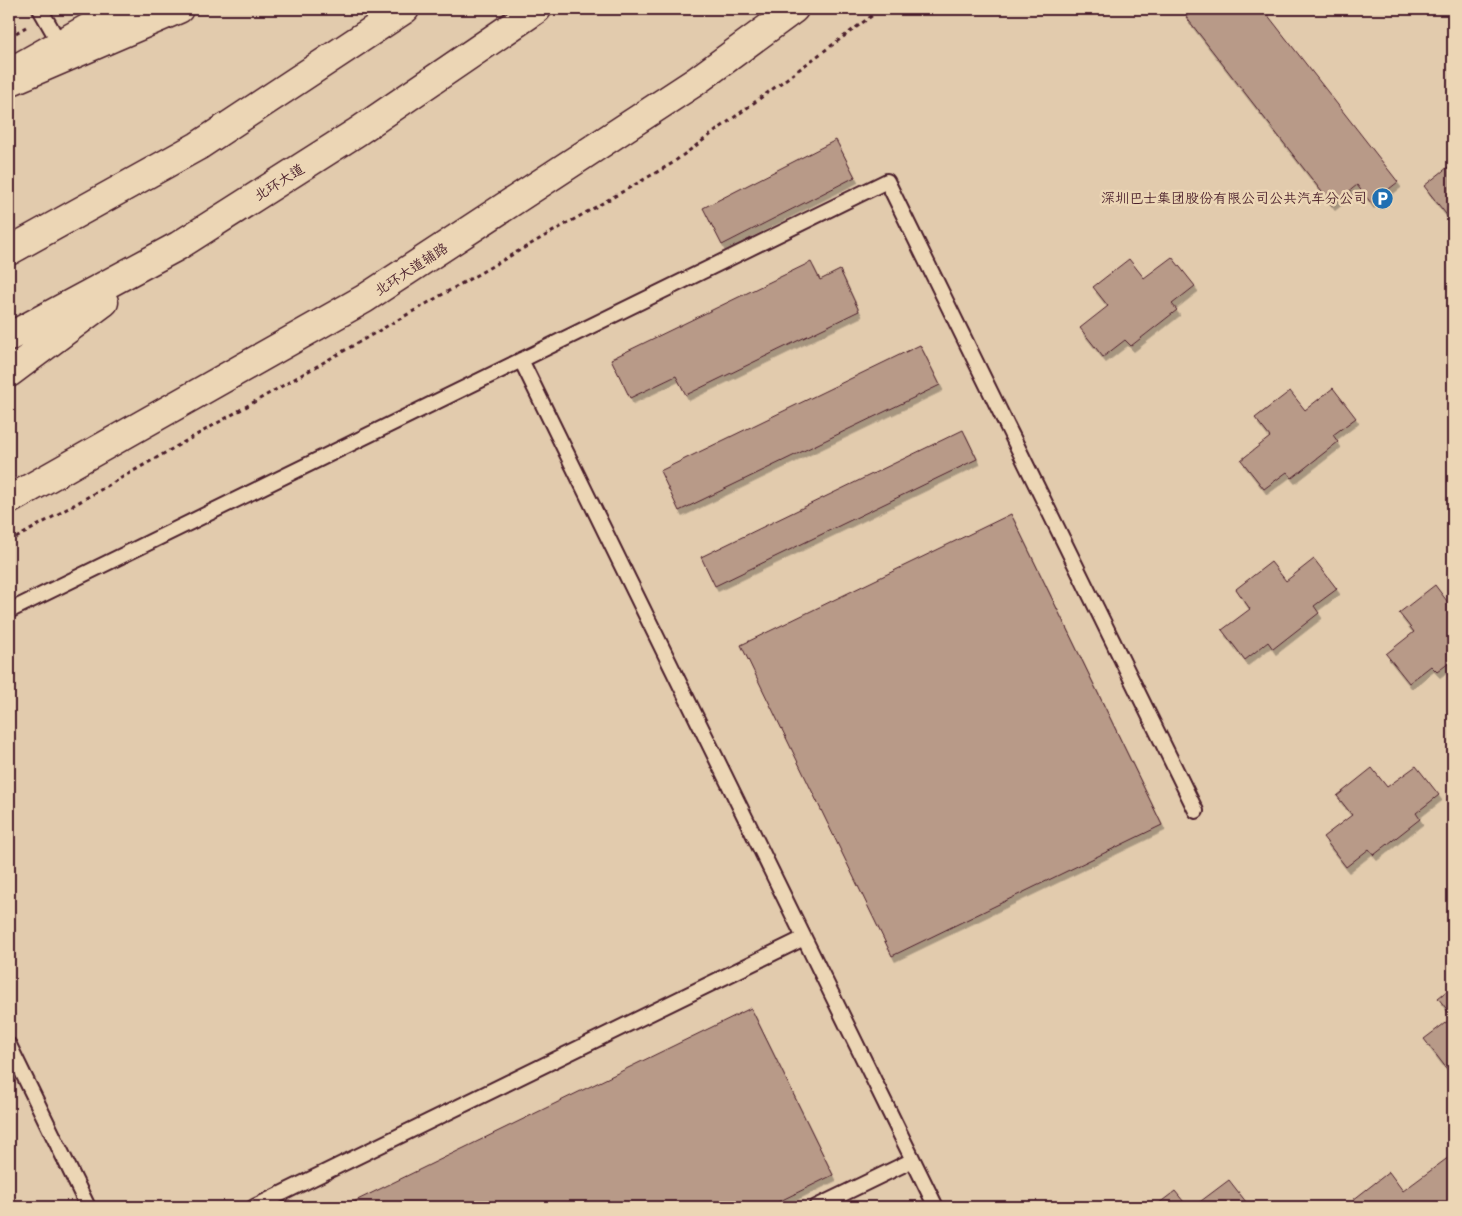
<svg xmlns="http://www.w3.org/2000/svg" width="1462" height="1216" font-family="Pangolin,'LXGW WenKai TC',sans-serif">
	<defs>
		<filter id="shadow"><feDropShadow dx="3" dy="5.5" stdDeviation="0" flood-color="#0004"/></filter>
	</defs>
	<rect width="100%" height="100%" fill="#e2cbad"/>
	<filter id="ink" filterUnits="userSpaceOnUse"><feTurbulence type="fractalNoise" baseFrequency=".02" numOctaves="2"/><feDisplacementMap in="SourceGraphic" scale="10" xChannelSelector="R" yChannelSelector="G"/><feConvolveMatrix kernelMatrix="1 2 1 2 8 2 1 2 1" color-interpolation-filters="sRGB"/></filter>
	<g filter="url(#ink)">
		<!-- building -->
		<path fill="#b89a88" stroke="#4a1f2b" filter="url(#shadow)" d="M1196,9H1263L1398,182L1371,203L1357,185L1332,205L1186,17Z
			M836,140L855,177L722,245L703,208Z
			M1453,163V223L1424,186Z
			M1172,257L1195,286L1172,304L1177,310L1131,346L1125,340L1103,357L1080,328L1108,306L1093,287L1129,259L1144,278Z
			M811,262L820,280L840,270L859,311L686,395L676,376L630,398L611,359Z
			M920,345L940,385L679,511L660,471Z
			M1333,388L1356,418L1333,435L1338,442L1292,478L1287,472L1264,489L1241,460L1270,437L1255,418L1290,391L1305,410Z
			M963,430L977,459L715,586L701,557Z
			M1011,514L1162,825L892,956L741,645Z
			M1314,559L1337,589L1314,606L1319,613L1273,649L1268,642L1245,660L1222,630L1250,609L1236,589L1271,562L1286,581Z
			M1435,585L1450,605L1453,602V660L1437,672L1431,666L1409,683L1386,654L1414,632L1399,613Z
			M1416,766L1439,795L1416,813L1420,819L1374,855L1369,849L1346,867L1323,837L1352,815L1337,796L1372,768L1387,787Z
			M1453,986V1064L1447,1069L1424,1039L1453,1017L1438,998Z
			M751,1008L833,1175L768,1207H343Z
			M1453,1154V1207H1359L1353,1200L1389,1172L1403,1191Z
			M1229,1180L1250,1207H1193Z
			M1175,1191L1188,1207H1154Z"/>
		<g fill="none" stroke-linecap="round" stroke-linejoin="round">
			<defs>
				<path id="service" d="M40,9L60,44
					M521,360L936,1207
					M9,611L887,181L1196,811
					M9,1045L88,1207
					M254,1207L804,938
					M816,1207L913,1160"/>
				<path id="primary" d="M19,67L122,9
					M9,500L364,299L695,82L794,9"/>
				<path id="trunk" d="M9,82L179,9
					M9,251L198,146L405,9
					M9,337L178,246L357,132L537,9
					M9,373L104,302"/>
			</defs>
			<!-- service casing -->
			<use href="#service" stroke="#4a1f2b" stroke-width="18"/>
			<!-- primary casing -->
			<use href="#primary" stroke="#4a1f2b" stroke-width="31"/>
			<!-- trunk casing -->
			<use href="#trunk" stroke="#4a1f2b" stroke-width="31"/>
			<!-- path -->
			<path stroke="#4a1f2b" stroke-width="3" stroke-dasharray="4 4" stroke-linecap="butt" d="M9,37L26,27
				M9,542L671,164L881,9"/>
			<!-- service -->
			<use href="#service" stroke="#ecd6b5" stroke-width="14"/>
			<!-- primary -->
			<use href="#primary" stroke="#ecd6b5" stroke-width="28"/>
			<!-- trunk -->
			<use href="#trunk" stroke="#ecd6b5" stroke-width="28"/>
		</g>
	</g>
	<!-- icons -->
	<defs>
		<symbol id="parking-disc" viewBox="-11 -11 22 22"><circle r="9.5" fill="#1f6fb2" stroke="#ecd6b5"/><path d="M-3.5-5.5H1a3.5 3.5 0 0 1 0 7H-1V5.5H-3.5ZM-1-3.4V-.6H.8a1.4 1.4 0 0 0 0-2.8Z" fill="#fff"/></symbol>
	</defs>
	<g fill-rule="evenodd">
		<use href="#parking-disc" x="1370" y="186" width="25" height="25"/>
	</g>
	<g text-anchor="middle" stroke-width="5" stroke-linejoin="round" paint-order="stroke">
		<!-- street labels -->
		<g font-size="14" fill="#4a1f2b" stroke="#ecd6b5">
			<text transform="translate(279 182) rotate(-32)" y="5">北环大道</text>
			<text transform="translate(411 269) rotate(-33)" y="5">北环大道辅路</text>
		</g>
		<!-- poi labels -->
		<g font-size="14" fill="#4a1f2b" stroke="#ecd6b5" text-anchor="end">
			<text x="1367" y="203">深圳巴士集团股份有限公司公共汽车分公司</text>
		</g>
	</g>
	<!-- margin -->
	<rect width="1462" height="1216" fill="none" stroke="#ecd6b5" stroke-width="30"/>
	<rect x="15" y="15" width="1432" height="1186" fill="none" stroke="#4a1f2b" stroke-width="2" filter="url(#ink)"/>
</svg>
